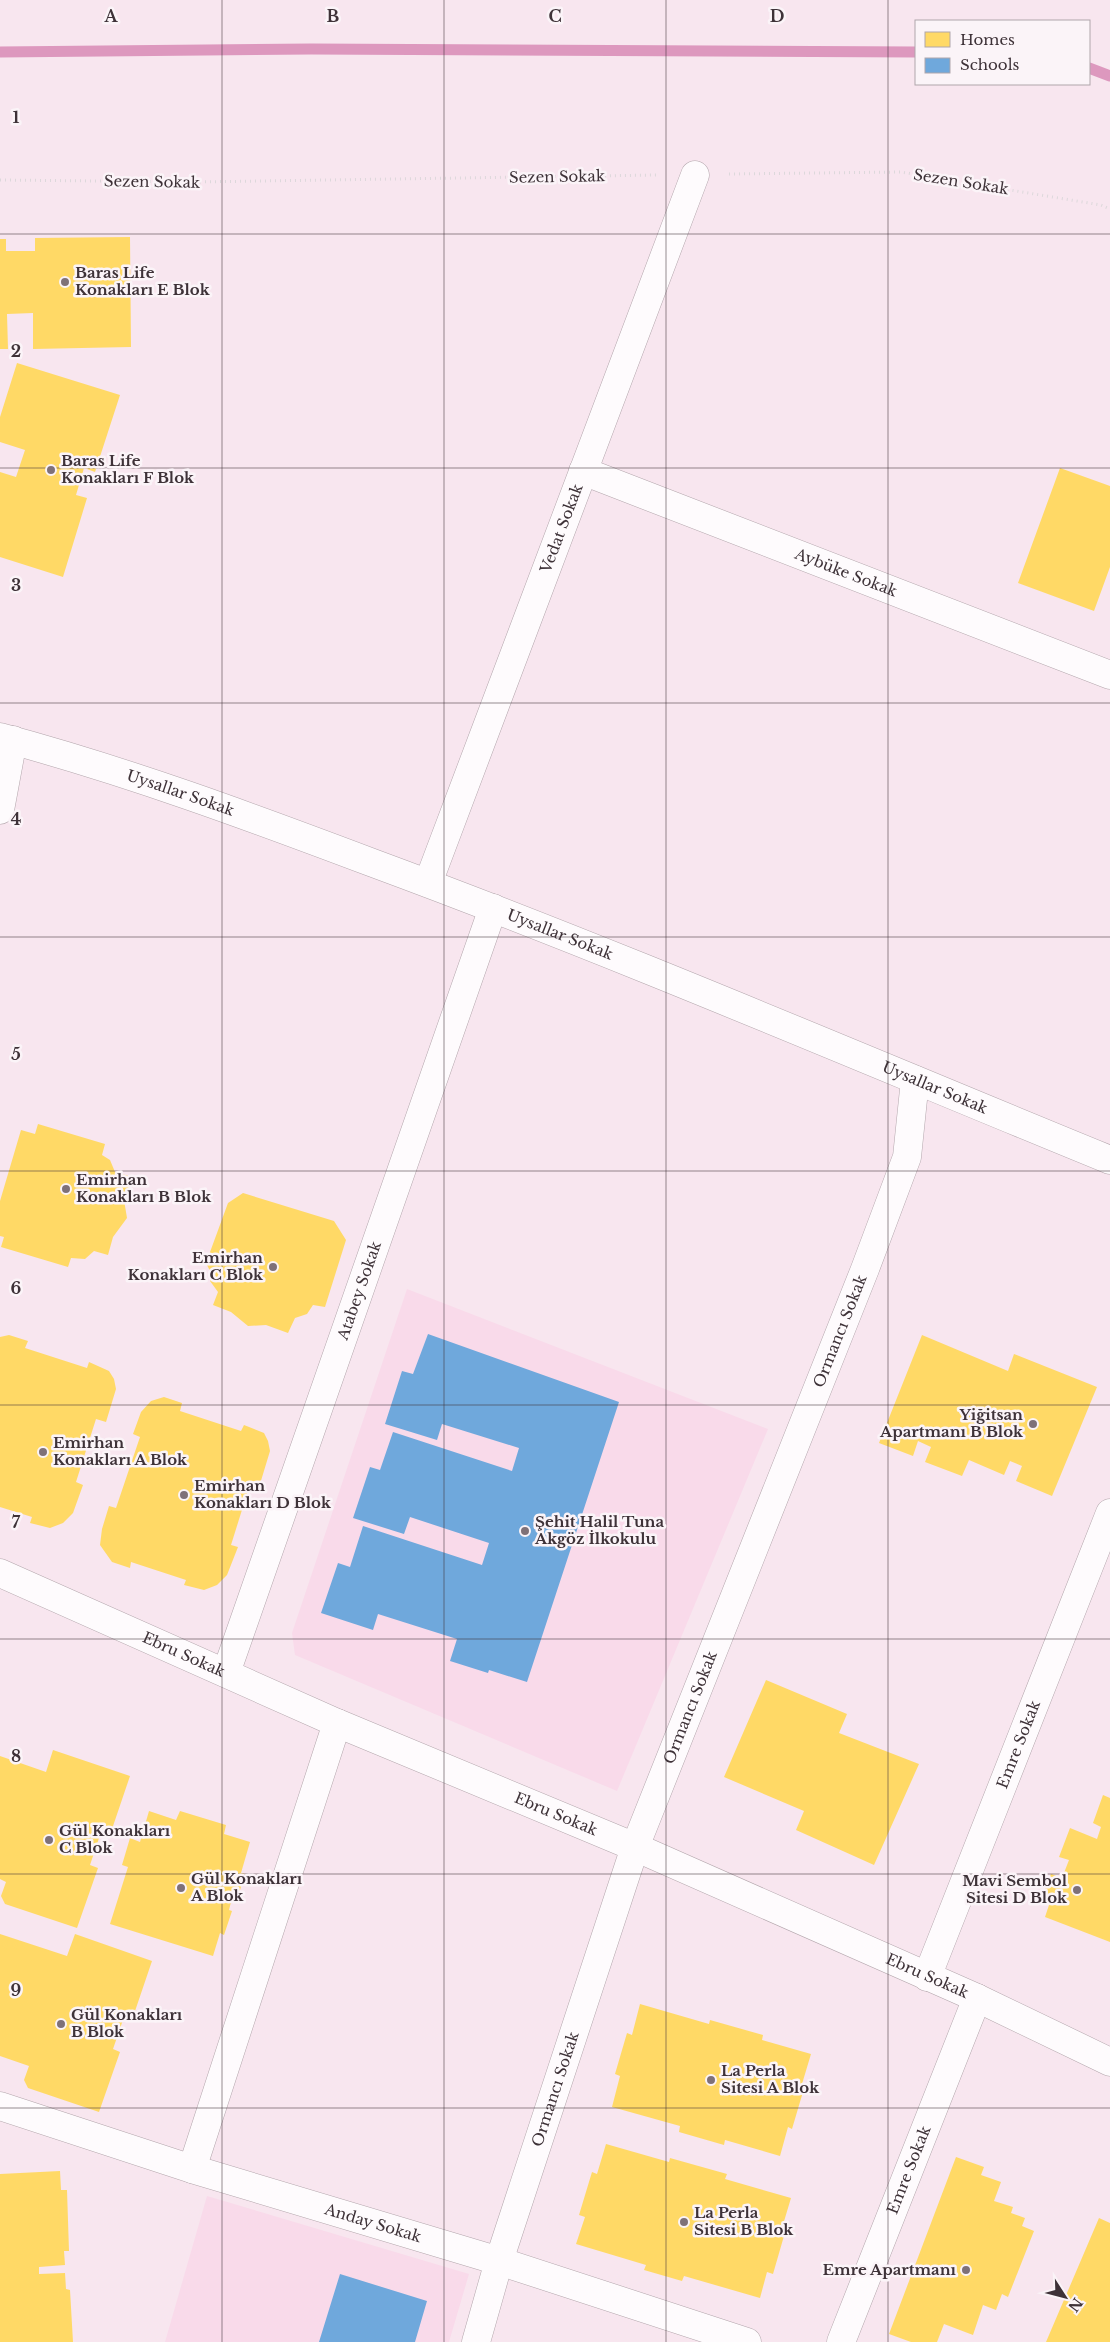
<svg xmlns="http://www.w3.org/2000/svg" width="1110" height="2342" font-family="'Libre Baskerville',serif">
	<rect width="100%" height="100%" fill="#f8e6ef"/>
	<!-- built -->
	<path fill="#f9daea" d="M407,1289L768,1429L617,1791L295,1655L292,1633Z
		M207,2196L469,2274L449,2342H165Z"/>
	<!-- homes -->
	<path fill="#ffd966" d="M130,237L131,347L33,349V313L7,314L8,349H0V239H6V251H35V238Z
		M17,363L120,395L95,472L84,468L76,495L87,498L63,577L0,557V472L16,477L25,450L0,442V417Z
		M1060,468L1110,486V567L1094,611L1018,583Z
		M38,1124L105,1144L102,1155L110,1160L115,1172L132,1177L124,1200L127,1218L113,1237L108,1255L94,1251L85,1259L71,1258L68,1267L1,1247L4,1237L0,1236V1201L21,1130L35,1134Z
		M243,1193L334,1221L346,1240L325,1307L313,1305L307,1314L295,1318L288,1333L266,1325L248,1326L231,1312L213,1305L218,1292L210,1281V1271L206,1263L228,1203Z
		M9,1335L28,1341L25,1348L87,1368L89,1362L109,1371L114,1379L116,1389L106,1422L96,1419L76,1482L83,1485L73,1513L63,1523L50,1528L30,1523L32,1517L0,1507V1337Z
		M922,1335L1008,1371L1014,1354L1097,1387L1052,1496L1016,1481L1022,1466L1010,1461L1004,1475L969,1460L962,1476L925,1462L931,1447L918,1441L913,1456L879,1443Z
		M164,1397L182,1403L180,1411L241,1431L244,1425L264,1433L268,1441L270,1451L260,1484L251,1481L231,1545L238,1547L227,1575L217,1585L204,1590L184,1585L186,1580L131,1562L130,1568L112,1562L100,1545L102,1529L109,1506L116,1508L140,1437L133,1434L141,1412L151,1401Z
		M766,1680L847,1714L839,1733L919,1764L874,1865L796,1830L804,1811L724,1777Z
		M53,1750L130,1776L111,1832L102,1829L90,1865L98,1868L77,1928L5,1904L1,1896L6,1882L0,1879V1756L46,1772Z
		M1103,1795L1110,1798V1942L1045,1917L1049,1905L1040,1902L1051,1874L1062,1878L1069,1860L1059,1857L1070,1828L1097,1839L1101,1827L1093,1823Z
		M149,1811L176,1820L180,1811L226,1825L224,1834L250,1842L241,1873L245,1874L236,1903L231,1902L229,1910L232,1911L224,1935L220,1933L213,1956L110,1924L128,1867L122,1865L130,1838L140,1842Z
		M0,1934L67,1956L75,1934L152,1961L133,2017L125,2014L113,2049L120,2052L99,2112L28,2088L24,2080L29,2066L0,2056Z
		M640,2004L709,2024L710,2020L763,2035L762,2040L811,2054L802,2084L805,2085L792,2129L788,2127L780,2156L725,2140L724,2145L679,2132L680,2126L612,2107L620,2076L615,2074L627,2033L632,2035Z
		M606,2144L669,2162L670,2158L727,2174L725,2179L791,2198L782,2228L786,2229L773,2274L767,2272L760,2298L684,2276L682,2281L644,2270L646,2265L576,2244L585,2217L579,2215L592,2172L597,2174Z
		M956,2157L984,2167L981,2175L1001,2182L994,2201L1013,2207L1011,2213L1025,2218L1022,2226L1034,2231L1008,2297L1002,2294L996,2310L983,2305L973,2335L944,2324L937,2342H911L889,2334Z
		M60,2171L61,2190H67L69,2251H64L65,2265L39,2267V2274L65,2273L66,2289L70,2290L73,2342H0V2174Z
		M1099,2218L1110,2223V2342H1046Z"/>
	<!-- schools -->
	<path fill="#6fa8dc" d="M428,1334L619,1402L527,1682L489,1670L488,1673L450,1661L457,1639L378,1614L373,1630L321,1613L338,1563L350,1567L363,1526L482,1565L489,1543L410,1517L404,1534L353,1518L370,1467L380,1470L393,1432L512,1471L519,1448L442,1424L437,1440L385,1424L402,1371L413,1374Z
		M340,2274L427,2301L415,2342H319Z"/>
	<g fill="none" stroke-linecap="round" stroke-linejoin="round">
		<!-- stream -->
		<path stroke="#dd98be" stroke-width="11" d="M0,52L311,49L916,52
			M1089,68L1110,76"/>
		<defs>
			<g id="minor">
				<path id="s1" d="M583,471L1110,675"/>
				<path id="s2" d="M0,737C127,771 251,817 373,863C622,955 865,1060 1110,1160"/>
				<path d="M0,810L13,740"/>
				<path id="s3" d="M428,883L695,175"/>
				<path id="s4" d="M0,1573L337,1723L635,1847L977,1998L1110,2062"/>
				<path id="s5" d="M226,1673L493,908"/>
				<path id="s6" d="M927,1977L1110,1513"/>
				<path id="s7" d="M0,2106L192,2169L499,2261L747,2342"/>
				<path d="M192,2169L337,1723"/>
				<path id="s8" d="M476,2342L499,2261L635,1847L865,1269L907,1157L915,1080"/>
				<path id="s9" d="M841,2342L977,1998"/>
			</g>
		</defs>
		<!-- minor casing -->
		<use href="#minor" stroke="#b3a6ac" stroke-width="29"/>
		<!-- path -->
		<path stroke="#ddd8db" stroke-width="3" stroke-dasharray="1 4" stroke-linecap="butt" d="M729,174L901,172L1101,205L1110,209
			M0,180L195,182L658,175"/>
		<!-- minor -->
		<use href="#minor" stroke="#fefbfd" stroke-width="28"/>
	</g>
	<!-- grid -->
	<path fill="none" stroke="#3e3238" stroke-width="1" stroke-opacity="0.55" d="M222,0V2342M444,0V2342M666,0V2342M888,0V2342M0,234H1110M0,468H1110M0,703H1110M0,937H1110M0,1171H1110M0,1405H1110M0,1639H1110M0,1874H1110M0,2108H1110"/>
	<!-- markers -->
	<g fill="#7f7178" stroke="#fbf4f8" stroke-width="2">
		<circle cx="65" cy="282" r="5"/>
		<circle cx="51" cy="470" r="5"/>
		<circle cx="66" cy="1189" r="5"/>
		<circle cx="273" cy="1267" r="5"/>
		<circle cx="1033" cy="1424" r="5"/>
		<circle cx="43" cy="1452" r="5"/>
		<circle cx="184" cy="1495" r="5"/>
		<circle cx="525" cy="1531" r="5"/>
		<circle cx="49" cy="1840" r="5"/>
		<circle cx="181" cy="1888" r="5"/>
		<circle cx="1077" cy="1890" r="5"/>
		<circle cx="61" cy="2024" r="5"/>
		<circle cx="711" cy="2080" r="5"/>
		<circle cx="684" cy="2222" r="5"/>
		<circle cx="966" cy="2270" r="5"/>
	</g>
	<g text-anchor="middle" stroke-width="5" stroke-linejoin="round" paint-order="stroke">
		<!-- street labels -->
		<g font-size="15" fill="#3e3238" stroke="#fbf4f8">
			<text transform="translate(557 177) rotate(-1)" y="5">Sezen Sokak</text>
			<text transform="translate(152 182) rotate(1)" y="5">Sezen Sokak</text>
			<text transform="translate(961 182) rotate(9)" y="5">Sezen Sokak</text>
			<text dy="5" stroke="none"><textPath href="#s3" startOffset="379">Vedat Sokak</textPath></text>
			<text dy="5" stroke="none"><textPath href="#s1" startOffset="282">Aybüke Sokak</textPath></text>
			<text dy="5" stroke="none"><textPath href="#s2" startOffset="189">Uysallar Sokak</textPath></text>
			<text dy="5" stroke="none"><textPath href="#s2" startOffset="594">Uysallar Sokak</textPath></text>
			<text dy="5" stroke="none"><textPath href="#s2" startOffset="999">Uysallar Sokak</textPath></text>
			<text dy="5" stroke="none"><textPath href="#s5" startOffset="405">Atabey Sokak</textPath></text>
			<text dy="5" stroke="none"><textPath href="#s8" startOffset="1075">Ormancı Sokak</textPath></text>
			<text dy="5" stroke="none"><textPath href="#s4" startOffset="201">Ebru Sokak</textPath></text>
			<text dy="5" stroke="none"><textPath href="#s8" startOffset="670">Ormancı Sokak</textPath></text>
			<text dy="5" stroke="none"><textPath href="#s6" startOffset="250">Emre Sokak</textPath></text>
			<text dy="5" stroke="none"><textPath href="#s4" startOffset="606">Ebru Sokak</textPath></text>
			<text dy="5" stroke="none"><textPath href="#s4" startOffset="1011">Ebru Sokak</textPath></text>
			<text dy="5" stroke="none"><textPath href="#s8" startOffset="265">Ormancı Sokak</textPath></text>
			<text dy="5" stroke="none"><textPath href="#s9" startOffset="185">Emre Sokak</textPath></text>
			<text dy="5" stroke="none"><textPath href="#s7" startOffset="391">Anday Sokak</textPath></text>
		</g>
		<!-- poi labels -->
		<g font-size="15" font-weight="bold" fill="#3e3238" stroke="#fbf4f8" text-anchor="start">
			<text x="75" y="278">Baras Life<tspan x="75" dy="17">Konakları E Blok</tspan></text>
			<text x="61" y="466">Baras Life<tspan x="61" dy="17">Konakları F Blok</tspan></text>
			<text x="76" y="1185">Emirhan<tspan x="76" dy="17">Konakları B Blok</tspan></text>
			<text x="263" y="1263" text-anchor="end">Emirhan<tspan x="263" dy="17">Konakları C Blok</tspan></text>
			<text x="1023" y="1420" text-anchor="end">Yiğitsan<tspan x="1023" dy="17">Apartmanı B Blok</tspan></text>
			<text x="53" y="1448">Emirhan<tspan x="53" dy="17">Konakları A Blok</tspan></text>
			<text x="194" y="1491">Emirhan<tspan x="194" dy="17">Konakları D Blok</tspan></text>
			<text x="535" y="1527">Şehit Halil Tuna<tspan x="535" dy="17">Akgöz İlkokulu</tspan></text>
			<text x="59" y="1836">Gül Konakları<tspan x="59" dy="17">C Blok</tspan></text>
			<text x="191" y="1884">Gül Konakları<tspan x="191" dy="17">A Blok</tspan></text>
			<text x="1067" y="1886" text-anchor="end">Mavi Sembol<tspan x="1067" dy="17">Sitesi D Blok</tspan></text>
			<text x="71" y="2020">Gül Konakları<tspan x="71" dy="17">B Blok</tspan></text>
			<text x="721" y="2076">La Perla<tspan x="721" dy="17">Sitesi A Blok</tspan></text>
			<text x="694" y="2218">La Perla<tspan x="694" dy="17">Sitesi B Blok</tspan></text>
			<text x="956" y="2275" text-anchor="end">Emre Apartmanı</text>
		</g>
	</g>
	<g font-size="16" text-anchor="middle" font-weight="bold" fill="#3e3238" stroke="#fbf4f8" stroke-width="5" stroke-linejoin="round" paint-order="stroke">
		<text x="111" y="22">A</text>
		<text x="333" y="22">B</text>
		<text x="555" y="22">C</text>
		<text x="777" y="22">D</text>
		<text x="16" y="123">1</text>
		<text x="16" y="357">2</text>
		<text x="16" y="591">3</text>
		<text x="16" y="825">4</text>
		<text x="16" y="1060">5</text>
		<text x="16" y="1294">6</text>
		<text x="16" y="1528">7</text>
		<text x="16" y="1762">8</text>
		<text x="16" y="1996">9</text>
	</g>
	<!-- legend -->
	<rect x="915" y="20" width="175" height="65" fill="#fbf4f8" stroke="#afa6ab"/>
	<rect x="925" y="32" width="25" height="15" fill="#ffd966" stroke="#afa6ab"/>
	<text x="960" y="45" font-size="15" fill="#3e3238">Homes</text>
	<rect x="925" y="58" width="25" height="15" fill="#6fa8dc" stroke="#afa6ab"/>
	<text x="960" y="70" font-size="15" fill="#3e3238">Schools</text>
	<!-- north arrow -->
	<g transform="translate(1065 2297) rotate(126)" stroke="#fbf4f8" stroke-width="4" paint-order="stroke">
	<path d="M0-4L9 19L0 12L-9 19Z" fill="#3e3238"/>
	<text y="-8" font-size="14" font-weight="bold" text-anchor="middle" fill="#3e3238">N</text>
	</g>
</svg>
